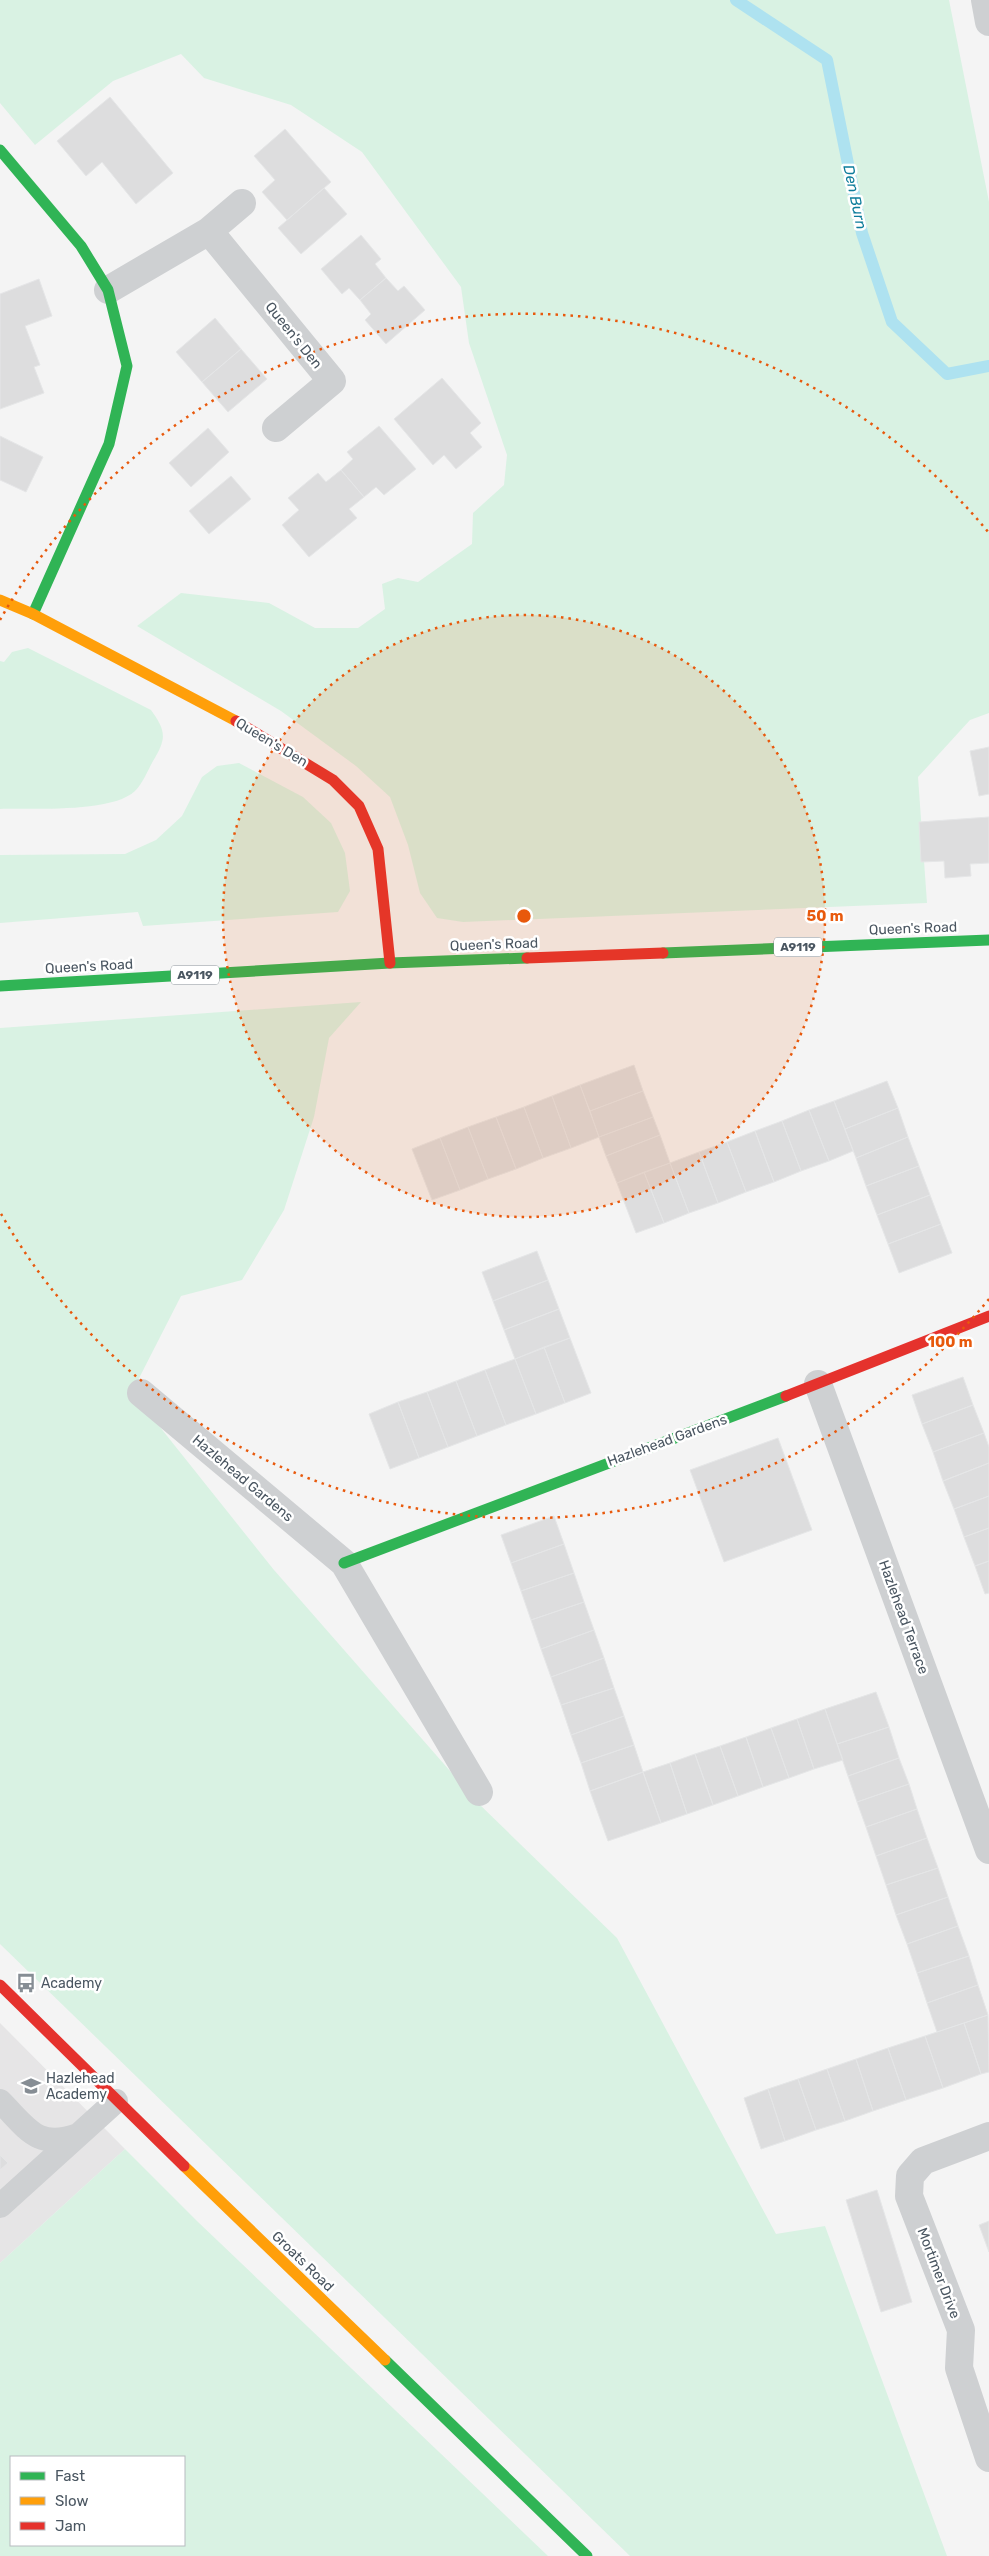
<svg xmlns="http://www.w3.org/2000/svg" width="989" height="2556" font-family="Rubik,sans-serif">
	<rect width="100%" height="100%" fill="#f4f4f4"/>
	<!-- education -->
	<path fill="#e6e5e6" d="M0,2023L125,2149L0,2263Z"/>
	<!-- green -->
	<path fill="#d9f2e3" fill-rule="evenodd" d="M0,0H949L989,202V713L970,720L918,777L927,903L463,922L437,918L420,893L408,845L390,797L356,766L281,711L137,626L181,593L269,603L315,628H358L385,609L382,584L398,578L418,582L472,544L473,513L504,485L507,455L469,343L461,287L362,152L291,105L204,78L181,54L113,81L35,145L0,103Z
		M28,648L151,710C166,731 167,738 153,761C148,770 143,783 135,791C112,813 33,808 0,809V661L4,662L12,652Z
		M239,763L303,797L331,823L345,853L350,891L338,912L143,926L138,912L0,923V855L125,854L156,840L182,816L202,777L217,766Z
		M361,1002L329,1038L314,1117L284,1210L242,1280L181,1296L132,1392L274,1570L479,1804L617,1938L776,2234L825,2226L947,2556H630L0,1944V1028Z
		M125,2149L198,2222L548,2556H0V2263ZM11,2457H184V2545H11Z"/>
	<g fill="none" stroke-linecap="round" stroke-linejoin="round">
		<!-- stream -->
		<path stroke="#aee2f0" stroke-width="12" d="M736,0L827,60L862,233L892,322L947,374L989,366"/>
	</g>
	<!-- building -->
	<path fill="#ddddde" stroke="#e5e6e7" d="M110,97L173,173L136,204L102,162L86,176L57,141Z
		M285,129L331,182L287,220L262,192L275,180L254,156Z
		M324,188L347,214L301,254L278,228Z
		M361,235L381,259L375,264L386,278L360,300L349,288L342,294L321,269Z
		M386,278L398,291L404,286L425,310L386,344L365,320L371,314L360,300Z
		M39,279L52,316L25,326L40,365L34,367L44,393L0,409V294Z
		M215,318L241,349L202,382L176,352Z
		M241,349L267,379L228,412L202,382Z
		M442,378L481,423L470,433L482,447L456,469L444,455L433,465L394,419Z
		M379,426L416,469L384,495L376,487L364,497L341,470L353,459L347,452Z
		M208,428L229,452L191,487L169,463Z
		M0,436L43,457L26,492L0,480Z
		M341,470L364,497L349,509L357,518L309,557L282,525L299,510L288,498L318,473L326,482Z
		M231,476L251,499L209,534L189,511Z
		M989,747V794L979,796L970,751Z
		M989,817V863L970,864L971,876L945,878L944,861L921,862L919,822Z
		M634,1065L643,1091L590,1111L580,1085Z
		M887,1081L898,1108L845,1129L834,1101Z
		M580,1085L599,1137L571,1148L552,1096Z
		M643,1091L653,1117L599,1137L590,1111Z
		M552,1096L571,1148L543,1158L524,1107Z
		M834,1101L853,1151L829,1161L809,1110Z
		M524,1107L543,1158L516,1169L496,1117Z
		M898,1108L908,1137L856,1158L845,1129Z
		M809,1110L829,1161L801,1171L782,1121Z
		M496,1117L516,1169L488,1179L468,1127Z
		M653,1117L660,1135L606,1156L599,1137Z
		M782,1121L801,1171L774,1182L755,1131Z
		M468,1127L488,1179L460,1190L440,1138Z
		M755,1131L774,1182L746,1192L727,1142Z
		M660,1135L670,1163L617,1183L606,1156Z
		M908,1137L919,1166L866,1186L856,1158Z
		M440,1138L460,1190L432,1200L412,1149Z
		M727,1142L746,1192L718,1203L699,1152Z
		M699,1152L718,1203L689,1213L670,1163Z
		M670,1163L689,1213L664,1223L644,1172Z
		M919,1166L930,1195L877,1215L866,1186Z
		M644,1172L664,1223L636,1233L617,1183Z
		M930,1195L941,1224L888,1244L877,1215Z
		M941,1224L952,1253L899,1273L888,1244Z
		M537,1251L548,1280L493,1301L482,1272Z
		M548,1280L559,1309L504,1330L493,1301Z
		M559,1309L570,1338L515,1359L504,1330Z
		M570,1338L591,1393L565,1403L544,1347Z
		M544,1347L565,1403L536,1414L515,1359Z
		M515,1359L536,1414L506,1425L485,1370Z
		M485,1370L506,1425L477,1436L456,1381Z
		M963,1377L973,1405L922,1424L912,1395Z
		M456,1381L477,1436L448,1447L427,1392Z
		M427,1392L448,1447L419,1458L398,1402Z
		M398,1402L419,1458L390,1469L369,1414Z
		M973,1405L984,1433L933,1452L922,1424Z
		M984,1433L989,1447V1463L943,1481L933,1452Z
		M778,1438L812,1530L724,1562L690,1470Z
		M989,1463V1496L954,1509L943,1481Z
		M989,1496V1528L964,1537L954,1509Z
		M554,1516L564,1544L511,1563L501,1535Z
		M989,1528V1561L975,1566L964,1537Z
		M564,1544L574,1573L521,1591L511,1563Z
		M989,1561V1593L985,1594L975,1566Z
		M574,1573L584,1602L531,1620L521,1591Z
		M584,1602L594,1630L541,1649L531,1620Z
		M594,1630L604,1658L551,1677L541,1649Z
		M604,1658L614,1688L561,1705L551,1677Z
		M614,1688L624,1716L571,1735L561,1705Z
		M876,1692L889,1727L837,1744L825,1709Z
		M825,1709L843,1760L814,1769L797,1719Z
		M624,1716L634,1745L581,1763L571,1735Z
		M797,1719L814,1769L789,1778L771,1728Z
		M889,1727L899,1758L848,1776L837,1744Z
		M771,1728L789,1778L763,1787L746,1737Z
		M746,1737L763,1787L738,1796L720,1746Z
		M634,1745L643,1772L590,1791L581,1763Z
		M720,1746L738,1796L713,1805L695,1754Z
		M695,1754L713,1805L687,1814L670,1763Z
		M899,1758L909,1784L857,1802L848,1776Z
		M670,1763L687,1814L661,1823L643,1772Z
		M643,1772L661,1823L608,1841L590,1791Z
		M909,1784L917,1809L866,1827L857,1802Z
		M917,1809L927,1838L876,1856L866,1827Z
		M927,1838L938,1868L886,1885L876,1856Z
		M938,1868L948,1897L896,1915L886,1885Z
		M948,1897L958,1926L907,1944L896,1915Z
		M958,1926L969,1956L917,1973L907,1944Z
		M969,1956L978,1985L927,2003L917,1973Z
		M978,1985L988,2015L937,2032L927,2003Z
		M988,2015L989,2072L981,2074L964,2023Z
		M964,2023L981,2074L943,2088L925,2036Z
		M925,2036L943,2088L906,2100L888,2048Z
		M888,2048L906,2100L873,2111L856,2059Z
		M856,2059L873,2111L845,2121L827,2069Z
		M827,2069L845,2121L816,2130L798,2079Z
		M798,2079L816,2130L785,2141L768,2089Z
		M768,2089L785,2141L761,2149L744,2098Z
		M0,2155L8,2163L0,2170Z
		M877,2190L912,2302L881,2312L846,2200Z
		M989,2221V2252L979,2225Z"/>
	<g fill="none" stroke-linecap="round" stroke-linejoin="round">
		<!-- lane -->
		<path stroke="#ced0d2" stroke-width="24" d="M0,2101C27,2128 37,2150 78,2135
			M0,2206L116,2101"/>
		<!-- street -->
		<path stroke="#ced0d2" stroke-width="28" d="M985,0L989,22
			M209,231L332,381L276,428
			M108,290L209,231L242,203
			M818,1384L989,1850
			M141,1393L344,1563L479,1792
			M989,2136L923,2161L910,2176L909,2196L961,2330L959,2368L989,2458"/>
		<!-- fast -->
		<path stroke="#30b455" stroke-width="11" d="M0,150L81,246L108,290L127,366L109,444L33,614
			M663,953L989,940
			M0,986L390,963L527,958
			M344,1563L786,1396
			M385,2360L587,2556"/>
		<!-- slow -->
		<path stroke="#ff9f0a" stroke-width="11" d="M0,600L33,614L236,721
			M184,2166L385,2360"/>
		<!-- jam -->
		<path stroke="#e5322d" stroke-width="11" d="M236,721L333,780L359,806L378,849L390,963
			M527,958L663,953
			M786,1396L989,1316
			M0,1985L184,2166"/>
	</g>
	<!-- distance rings -->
	<circle cx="524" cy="916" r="301" fill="#e8590c" fill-opacity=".12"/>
	<g fill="none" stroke="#e8590c" stroke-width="2.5" stroke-dasharray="2.5 5">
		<circle cx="524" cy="916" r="301"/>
		<path d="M989 1299A602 602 0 0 1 0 1212M0 620A602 602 0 0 1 989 533"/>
	</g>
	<!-- icons -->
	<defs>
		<symbol id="bus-bare" viewBox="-9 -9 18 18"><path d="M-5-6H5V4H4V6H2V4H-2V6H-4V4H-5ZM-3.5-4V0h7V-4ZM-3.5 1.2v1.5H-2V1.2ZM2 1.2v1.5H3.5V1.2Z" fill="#868d94" stroke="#fff" stroke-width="2.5" paint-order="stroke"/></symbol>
		<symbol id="school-bare" viewBox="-9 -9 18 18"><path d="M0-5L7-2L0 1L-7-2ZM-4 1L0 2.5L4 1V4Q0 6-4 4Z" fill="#868d94" stroke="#fff" stroke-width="2.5" paint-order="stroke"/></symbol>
	</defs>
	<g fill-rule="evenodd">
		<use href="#bus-bare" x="12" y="1969" width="28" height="28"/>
		<use href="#school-bare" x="17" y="2072" width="28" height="28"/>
	</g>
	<g text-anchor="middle" stroke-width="5" stroke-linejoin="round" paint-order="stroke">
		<!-- shield labels -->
		<g fill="#fff" stroke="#808990" stroke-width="1">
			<rect x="774" y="937.5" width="48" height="19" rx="4"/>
			<rect x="171" y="965.5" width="48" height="19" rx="4"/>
		</g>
		<g font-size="12" font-weight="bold" fill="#4a5661">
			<text x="798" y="951">A9119</text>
			<text x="195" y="979">A9119</text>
		</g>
		<!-- street labels -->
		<g font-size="14" fill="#4a5661" stroke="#fff">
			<text transform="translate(294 335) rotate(51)" y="5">Queen's Den</text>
			<text transform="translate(272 742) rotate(31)" y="5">Queen's Den</text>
			<text transform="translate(913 928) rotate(-2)" y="5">Queen's Road</text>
			<text transform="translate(494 944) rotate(-2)" y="5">Queen's Road</text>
			<text transform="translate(89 966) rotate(-3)" y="5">Queen's Road</text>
			<text transform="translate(667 1440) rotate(-20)" y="5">Hazlehead Gardens</text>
			<text transform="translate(243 1478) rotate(40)" y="5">Hazlehead Gardens</text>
			<text transform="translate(904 1617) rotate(70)" y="5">Hazlehead Terrace</text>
			<text transform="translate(303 2261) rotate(44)" y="5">Groats Road</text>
			<text transform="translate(939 2273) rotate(69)" y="5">Mortimer Drive</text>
		</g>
		<!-- poi labels -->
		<g font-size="14" fill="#4a5661" stroke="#fff" text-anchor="start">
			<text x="41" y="1988">Academy</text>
			<text x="46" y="2083">Hazlehead<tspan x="46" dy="16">Academy</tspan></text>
		</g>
		<!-- water labels -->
		<g font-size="15" font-style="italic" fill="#0c7c9b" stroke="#fff">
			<text transform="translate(855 197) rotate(78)" y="5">Den Burn</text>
		</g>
	</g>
	<circle cx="524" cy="916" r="8" fill="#e8590c" stroke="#fff" stroke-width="2.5"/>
	<g font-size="15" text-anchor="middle" font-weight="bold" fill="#e8590c" stroke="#fff" stroke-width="5" stroke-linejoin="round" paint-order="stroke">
		<text x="825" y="921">50 m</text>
		<text x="950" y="1347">100 m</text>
	</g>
	<!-- legend -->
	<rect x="10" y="2456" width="175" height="90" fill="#ffffff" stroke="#b7bbc0"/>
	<rect x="20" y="2472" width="25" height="8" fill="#30b455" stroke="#b7bbc0"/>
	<text x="55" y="2481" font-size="15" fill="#4a5661">Fast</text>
	<rect x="20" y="2497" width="25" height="8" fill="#ff9f0a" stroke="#b7bbc0"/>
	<text x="55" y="2506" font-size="15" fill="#4a5661">Slow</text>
	<rect x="20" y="2522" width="25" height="8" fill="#e5322d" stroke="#b7bbc0"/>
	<text x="55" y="2531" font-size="15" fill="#4a5661">Jam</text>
</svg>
